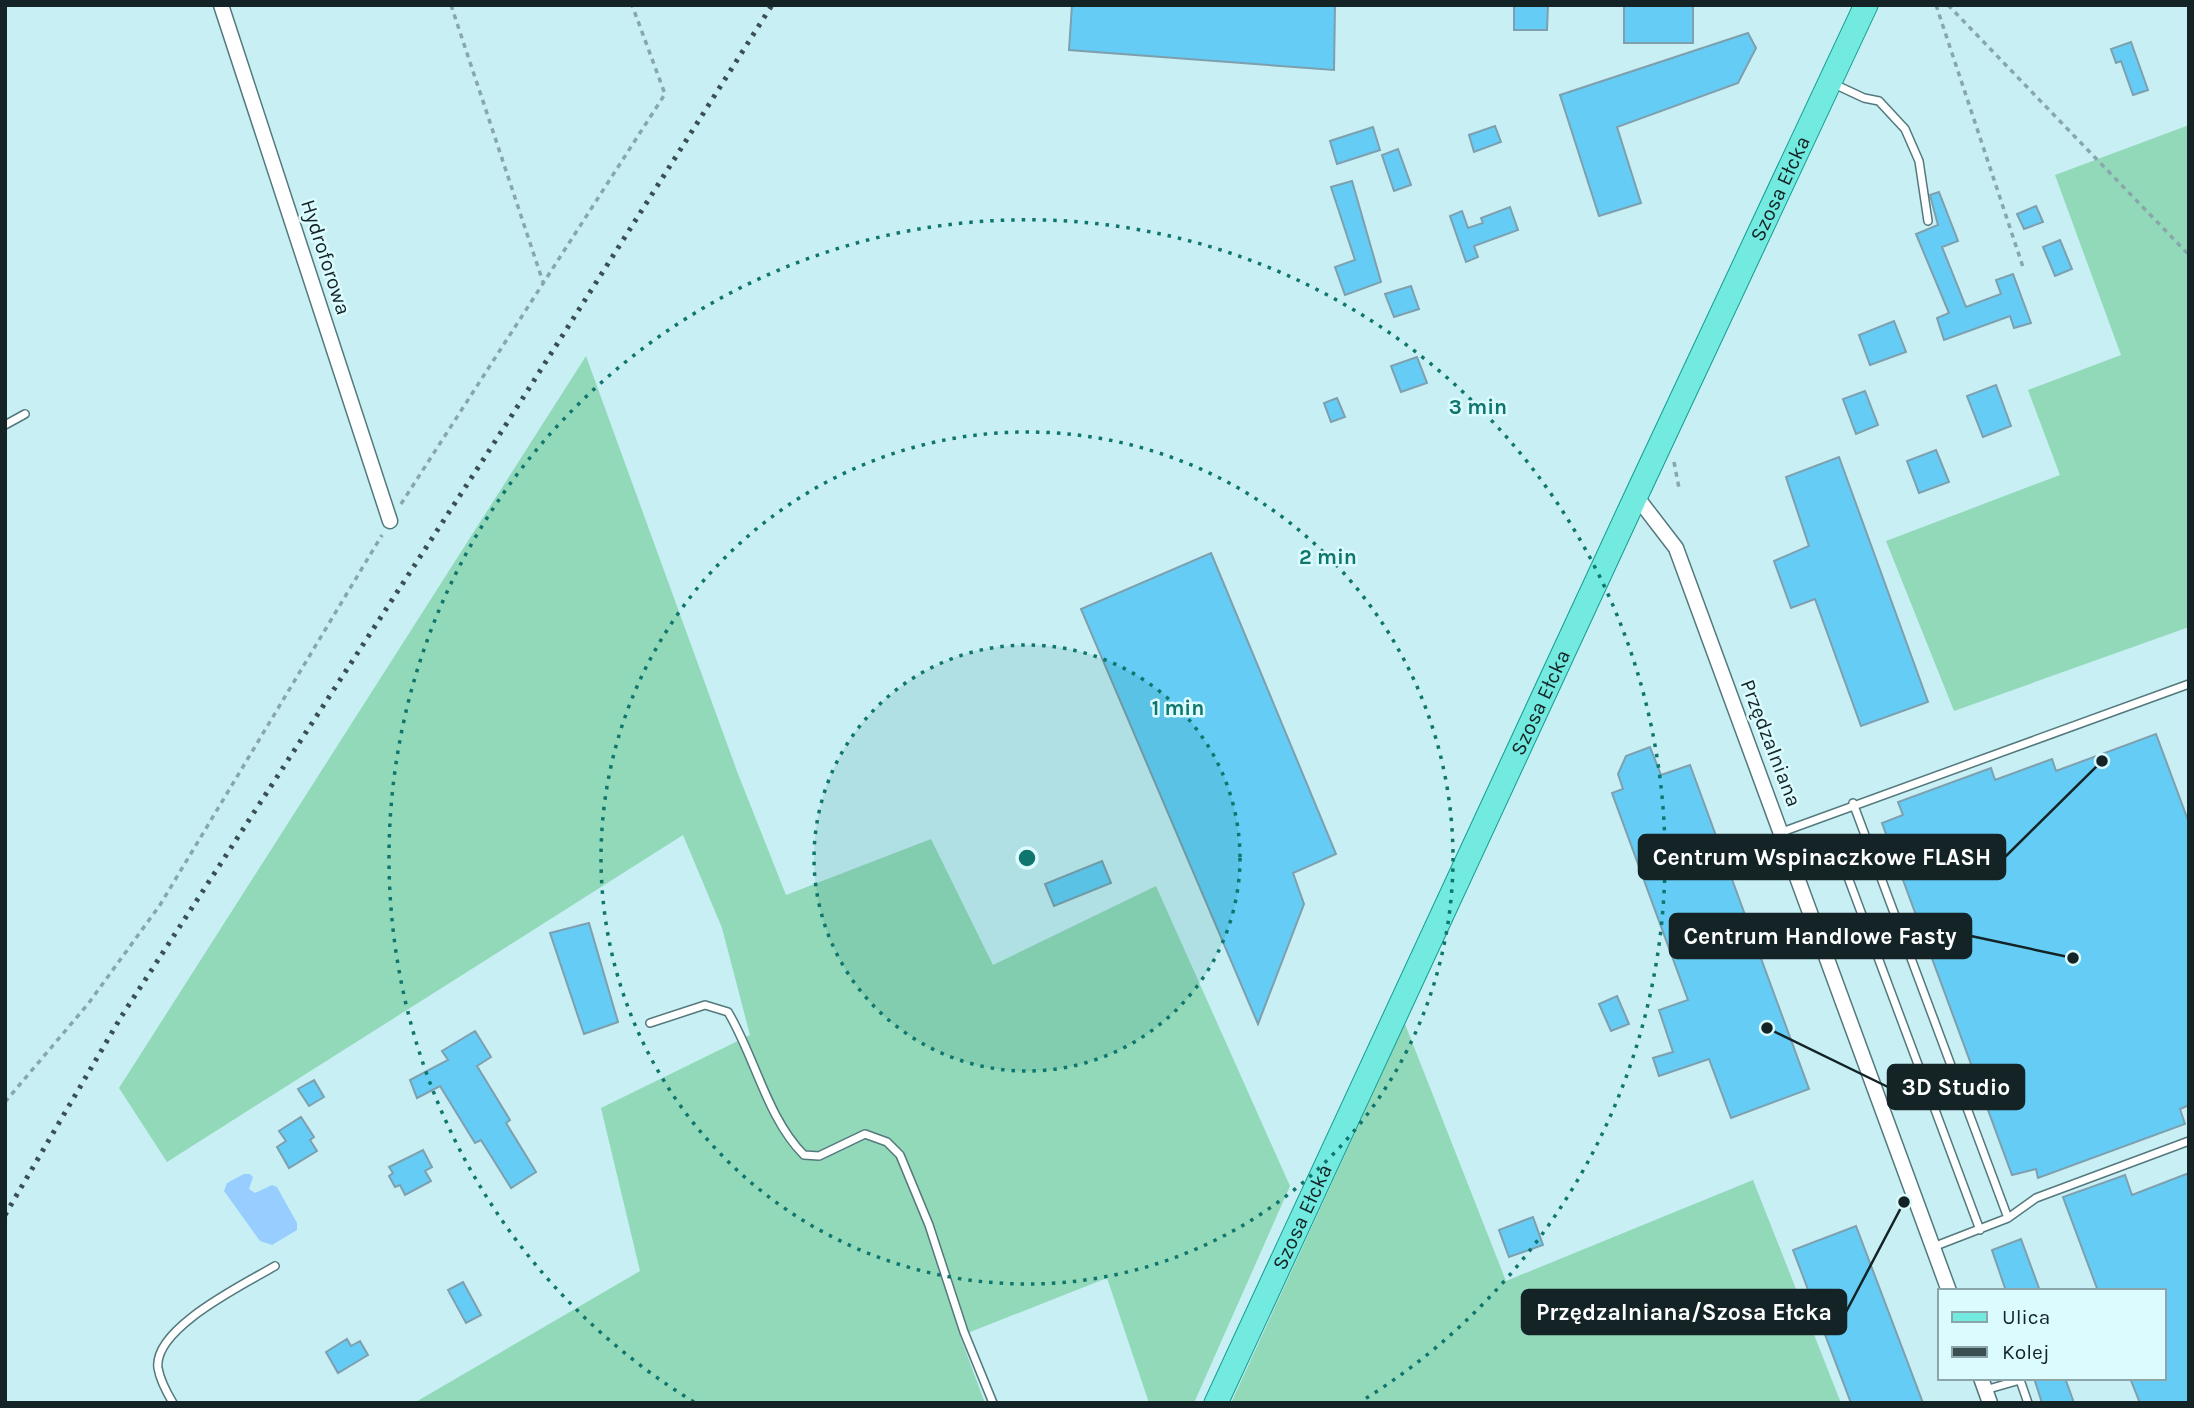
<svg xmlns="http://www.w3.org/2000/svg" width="2194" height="1408" font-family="Karla,sans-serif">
	<rect width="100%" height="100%" fill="#c7eff4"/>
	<!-- grass -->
	<path fill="#92d9b9" d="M2189,125V627L1954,711L1886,541L2060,475L2028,390L2121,355L2055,175Z
		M586,356L738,774L786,895L931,839L993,965L1156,886L1290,1186L1194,1403H1149L1107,1278L960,1336L985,1403H414L640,1271L601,1108L750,1035L722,928L683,835L167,1162L119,1088Z
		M1405,1024L1506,1281L1753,1180L1841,1403H1231Z"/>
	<!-- water -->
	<path fill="#98ceff" d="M244,1174H250L253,1177L249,1189L255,1193L272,1185L277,1187L297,1223V1230L272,1245L260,1241L224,1191L227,1183Z"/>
	<!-- building -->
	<path fill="#65cdf5" stroke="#7e9fae" stroke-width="2" d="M1072,5H1335L1334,70L1069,50Z
		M1514,5H1548L1547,30H1514Z
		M1624,5H1693V43H1624Z
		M1748,33L1756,48L1738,83L1617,127L1641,203L1599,216L1560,95Z
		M2131,42L2148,90L2133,95L2121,61L2116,63L2111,49Z
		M1495,126L1501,142L1474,152L1469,135Z
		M1373,127L1380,150L1337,164L1330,141Z
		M1398,149L1411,185L1394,191L1382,155Z
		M1352,181L1381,282L1345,295L1335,267L1355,260L1331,187Z
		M1939,192L1958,241L1942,247L1966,307L2001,294L1996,280L2013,274L2031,323L2014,328L2010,316L1944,340L1937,318L1949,313L1916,234L1938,225L1930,195Z
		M2036,206L2043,222L2024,229L2017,214Z
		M1510,207L1518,230L1474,246L1478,257L1466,262L1450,216L1462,211L1468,228L1483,223L1481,218Z
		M2060,240L2072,269L2055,276L2043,247Z
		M1411,286L1419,309L1394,317L1385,294Z
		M1894,321L1906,352L1870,365L1859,335Z
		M1417,357L1427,383L1401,392L1391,366Z
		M1996,385L2011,426L1983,437L1967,396Z
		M1865,391L1878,425L1856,434L1843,399Z
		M1337,398L1345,417L1331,422L1324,403Z
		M1936,450L1949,482L1919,493L1907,461Z
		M1839,457L1928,702L1861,726L1815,599L1791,608L1774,561L1809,546L1786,477Z
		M1211,553L1336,854L1293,873L1304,904L1258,1024L1081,609Z
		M2156,734L2189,823V1105L2180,1109L2185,1124L2038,1178L2036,1169L2012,1175L1882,823L1903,815L1898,802L1991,768L1995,780L2052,759L2056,771Z
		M1650,747L1661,775L1690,765L1809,1089L1731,1118L1709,1059L1659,1076L1653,1058L1673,1052L1659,1010L1688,1000L1612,793L1623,789L1618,774L1626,756Z
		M1102,861L1111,883L1054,906L1045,884Z
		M589,923L618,1022L584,1034L550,933Z
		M1617,996L1629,1024L1611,1031L1599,1004Z
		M475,1031L491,1057L477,1066L510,1120L506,1123L536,1172L511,1188L481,1140L475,1143L440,1086L417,1098L410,1080L448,1060L442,1051Z
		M314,1080L324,1097L309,1106L298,1089Z
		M301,1117L314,1137L310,1140L317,1151L289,1168L277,1147L286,1141L279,1131Z
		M423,1150L432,1167L425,1171L431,1181L405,1195L400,1185L395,1187L389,1176L393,1173L389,1167Z
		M2189,1173V1403H2140L2130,1378H2164V1291H2098L2063,1197L2125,1175L2132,1195Z
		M1533,1217L1543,1245L1509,1257L1499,1230Z
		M1856,1226L1923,1403H1851L1793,1250Z
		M2021,1239L2040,1291H2006L1992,1250Z
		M463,1282L481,1315L466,1323L448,1290Z
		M347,1339L351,1346L360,1341L368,1355L338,1373L326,1352Z
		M2034,1378H2065L2074,1403H2042Z"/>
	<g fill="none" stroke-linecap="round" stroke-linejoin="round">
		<defs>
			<path id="lane" d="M1834,84L1864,98L1879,101L1905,129L1919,161L1928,221
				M5,425L25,414
				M1853,803L2008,1218L1933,1247
				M1782,832L2189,684
				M1871,854L1843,864L1980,1230
				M650,1023L705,1005L728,1012C755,1057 767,1118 804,1155L819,1156L865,1134L887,1142L900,1155L929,1225L964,1332L993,1403
				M2008,1218L2036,1198L2189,1141
				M1985,1390L2020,1380L2028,1403
				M173,1403C167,1393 160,1380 158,1368C153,1328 245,1284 275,1266"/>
			<path id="street" d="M221,5L390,521
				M1636,496L1676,548L1949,1291
				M1981,1378L1990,1403"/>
			<g id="primary">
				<path id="s1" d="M1216,1403L1636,496L1866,5"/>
			</g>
		</defs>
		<!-- lane casing -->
		<use href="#lane" stroke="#54797d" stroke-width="10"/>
		<!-- street casing -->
		<use href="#street" stroke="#54797d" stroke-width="17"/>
		<!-- primary casing -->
		<use href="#primary" stroke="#149b90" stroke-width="25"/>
		<!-- path -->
		<path stroke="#88a7ab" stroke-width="3.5" stroke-dasharray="5 5" stroke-linecap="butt" d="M451,5L543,282
			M1936,5L2024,270
			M1948,5L2189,255
			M1674,462L1679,488
			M401,504L665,94L632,5
			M1828,921L1839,917
			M5,1102L88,1004L160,905L382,535"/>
		<!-- lane -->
		<use href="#lane" stroke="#fff" stroke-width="7"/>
		<!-- street -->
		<use href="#street" stroke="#fff" stroke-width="14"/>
		<!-- primary -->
		<use href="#primary" stroke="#72eadf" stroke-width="23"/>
		<!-- rail -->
		<path stroke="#3b4f52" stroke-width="5" stroke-dasharray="3.5 7" stroke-linecap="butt" d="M5,1215L121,1017L507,423L772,5"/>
	</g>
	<!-- distance rings -->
	<circle cx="1027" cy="858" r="213" fill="#0f766e" fill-opacity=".12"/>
	<g fill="none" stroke="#0f766e" stroke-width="3.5" stroke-dasharray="3.5 7">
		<circle cx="1027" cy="858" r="213"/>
		<circle cx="1027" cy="858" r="426"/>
		<path d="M694 1402A638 638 0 1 1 1360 1402"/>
	</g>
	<g text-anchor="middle" stroke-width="5" stroke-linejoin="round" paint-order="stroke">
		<!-- street labels -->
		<g font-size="21" fill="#142325" stroke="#dbfbff">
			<text dy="7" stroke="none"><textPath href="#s1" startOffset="1339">Szosa Ełcka</textPath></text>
			<text transform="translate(326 257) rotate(72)" y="7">Hydroforowa</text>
			<text dy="7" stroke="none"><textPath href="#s1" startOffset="772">Szosa Ełcka</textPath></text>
			<text transform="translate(1771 743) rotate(69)" y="7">Przędzalniana</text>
			<text dy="7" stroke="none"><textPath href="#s1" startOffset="205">Szosa Ełcka</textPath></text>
		</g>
	</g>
	<circle cx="1027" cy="858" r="10" fill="#0f766e" stroke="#dbfbff" stroke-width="3.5"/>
	<g font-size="21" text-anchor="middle" font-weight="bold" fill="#0f766e" stroke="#dbfbff" stroke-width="5" stroke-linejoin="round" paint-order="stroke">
		<text x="1478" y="414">3 min</text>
		<text x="1328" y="564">2 min</text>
		<text x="1178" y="715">1 min</text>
	</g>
	<!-- callouts -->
	<path fill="none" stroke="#142325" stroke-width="2.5" d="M2102 761L2005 857M2073 958L1971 936M1767 1028L1888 1087M1904 1202L1846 1312"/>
	<g fill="#142325" stroke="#dbfbff" stroke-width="2.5">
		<circle cx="2102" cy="761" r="7"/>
		<circle cx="2073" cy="958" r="7"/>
		<circle cx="1767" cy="1028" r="7"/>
		<circle cx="1904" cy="1202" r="7"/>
	</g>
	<g fill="#142325" stroke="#142325" stroke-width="2.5">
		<rect x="1639" y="835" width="366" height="44" rx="7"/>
		<rect x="1670" y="914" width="301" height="44" rx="7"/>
		<rect x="1888" y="1065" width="136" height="44" rx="7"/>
		<rect x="1522" y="1290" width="324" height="44" rx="7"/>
	</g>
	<g font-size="23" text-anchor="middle" font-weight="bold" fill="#fff">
		<text x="1822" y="865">Centrum Wspinaczkowe FLASH</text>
		<text x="1820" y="944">Centrum Handlowe Fasty</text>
		<text x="1956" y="1095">3D Studio</text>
		<text x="1684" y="1320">Przędzalniana/Szosa Ełcka</text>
	</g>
	<!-- border -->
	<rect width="2194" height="1408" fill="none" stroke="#142325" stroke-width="14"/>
	<!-- legend -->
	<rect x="1938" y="1289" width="228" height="91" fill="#dbfbff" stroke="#8ba5a8" stroke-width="2"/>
	<rect x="1952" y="1312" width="35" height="10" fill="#72eadf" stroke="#8ba5a8" stroke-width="2"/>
	<text x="2002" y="1324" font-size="21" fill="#142325">Ulica</text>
	<rect x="1952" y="1347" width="35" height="10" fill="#3b4f52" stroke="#8ba5a8" stroke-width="2"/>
	<text x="2002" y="1359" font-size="21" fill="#142325">Kolej</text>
</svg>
